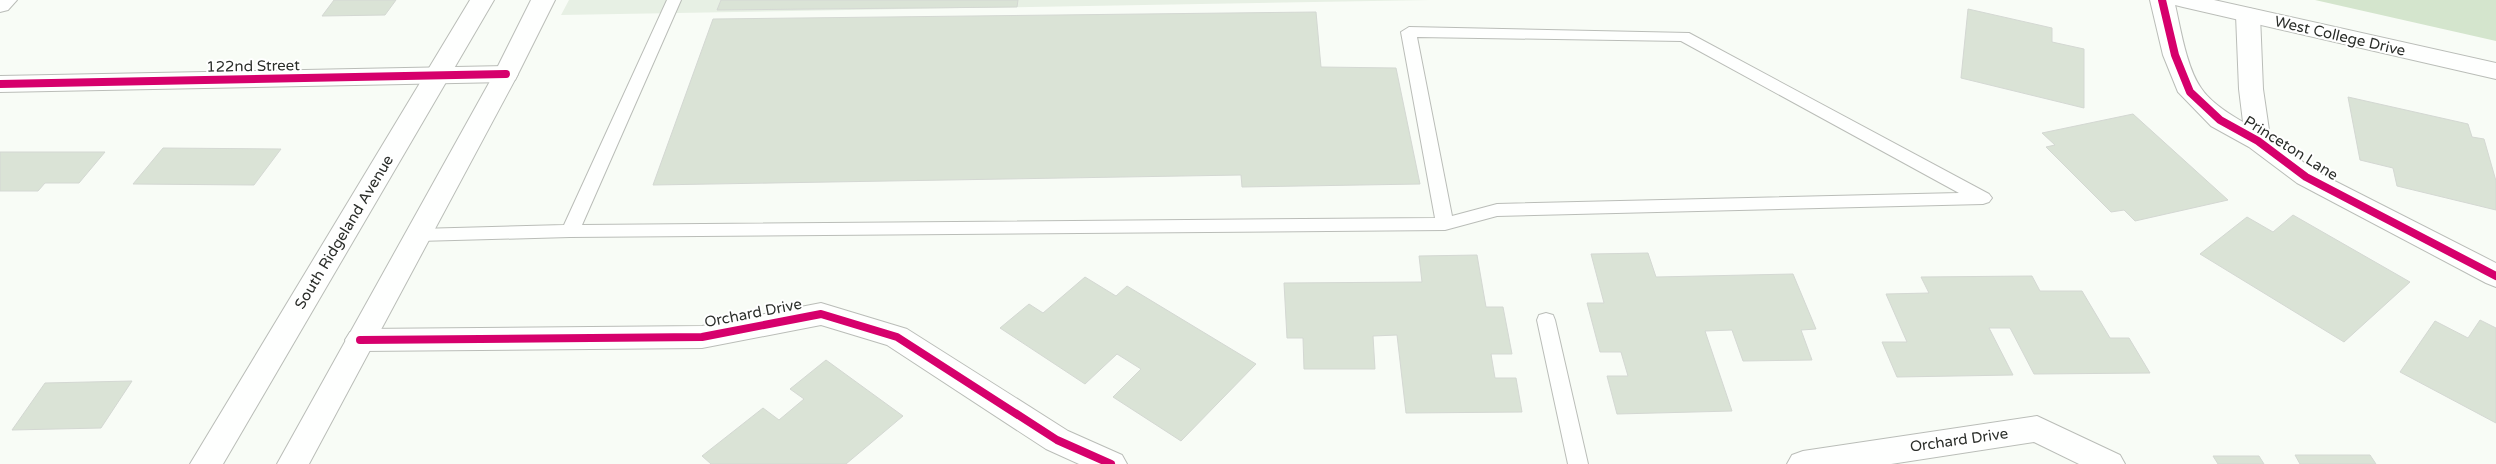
<svg xmlns="http://www.w3.org/2000/svg" width="2496" height="464" font-family="'Varela Round',sans-serif">
	<rect width="100%" height="100%" fill="#f8fcf6"/>
	<!-- built -->
	<path fill="#e7f0e4" d="M569,0H1431L561,15Z"/>
	<!-- green -->
	<path fill="#d4e5cd" d="M2315,0H2496V41Z"/>
	<!-- building -->
	<path fill="#dae3d6" stroke="#d4d8d3" d="M334,0H396L385,15L322,16Z
		M721,0H1018L1017,7L717,10Z
		M1968,9L2052,28V42L2084,49V108L1961,78Z
		M1316,12L1321,67L1396,68L1420,184L1242,187L1241,175L653,185L713,19Z
		M2348,97L2468,124L2472,137L2484,139L2496,181V210L2397,186L2393,168L2360,160Z
		M2133,114L2228,200L2135,221L2124,210L2111,212L2046,147L2055,145L2042,133Z
		M163,148L281,149L254,185L133,184Z
		M0,152H105L79,183H45L38,191H0Z
		M2293,215L2410,282L2344,342L2200,254L2247,217L2273,232Z
		M1648,253L1656,277L1793,274L1816,329L1801,330L1812,360L1743,361L1732,330L1705,331L1732,411L1617,414L1607,376H1628L1621,352H1600L1587,303H1604L1591,254Z
		M1477,255L1486,307H1503L1512,354H1491L1495,378H1516L1522,412L1406,413L1397,335L1373,336L1375,369H1304L1303,338H1287L1284,283L1422,282L1419,256Z
		M2032,276L2040,291H2082L2110,338H2129L2150,373L2034,374L2010,328H1989L2013,375L1897,377L1882,342H1907L1886,294L1929,293L1921,277Z
		M1085,277L1116,296L1127,286L1256,364L1181,441L1113,397L1141,369L1117,354L1085,384L1000,328L1029,304L1043,313Z
		M2480,320L2496,328V423L2400,372L2435,321L2468,338Z
		M826,360L903,416L846,464H711L702,456L763,408L779,420L804,399L790,389Z
		M132,381L101,428L12,430L45,383Z
		M2295,455H2370L2376,464H2300Z
		M2213,456H2259L2264,464H2218Z"/>
	<g fill="none" stroke-linecap="round" stroke-linejoin="round">
		<defs>
			<path id="lane" d="M667,0H681L582,225L1435,218L1401,32L1409,27L1689,33L1989,194L1992,198L1989,202L1983,204L1497,216L1445,230L570,237L418,241L412,239L409,235L412,231L418,229L564,225ZM1417,37L1681,41L1959,193L1497,204L1452,216Z
				M1546,313L1553,315L1555,320L1588,464H1568L1537,320L1539,315Z"/>
			<path id="street" d="M0,0H17L8,10L0,12Z
				M2150,0H2174C2180,25 2186,67 2201,88C2210,102 2229,114 2243,122L2239,89L2236,15L2240,10L2248,8L2256,10L2260,15L2263,89L2270,137L2315,171L2496,263V287L2486,283L2297,183L2249,147L2211,126L2178,92L2163,55Z
				M506,66L515,68L518,74L515,80L506,82L0,92V76Z
				M821,303L907,329L1068,431L1122,455L1127,464H1079L1046,449L887,345L821,325L702,348L360,351L350,348L345,340L350,332L360,329L702,326Z
				M2037,416L2120,455L2125,464H2079L2034,442L1891,464H1787L1792,455L1803,451Z"/>
			<path id="secondary" d="M470,0H494L223,464H190Z
				M531,0H555L518,74L309,464H277L494,74Z"/>
			<path id="primary" d="M2171,0H2214L2496,63V79L2183,7L2175,5Z"/>
		</defs>
		<!-- lane casing -->
		<use href="#lane" stroke="#babdb8" stroke-width="2"/>
		<!-- street casing -->
		<use href="#street" stroke="#babdb8" stroke-width="2"/>
		<!-- secondary casing -->
		<use href="#secondary" stroke="#babdb8" stroke-width="2"/>
		<!-- primary casing -->
		<use href="#primary" stroke="#babdb8" stroke-width="2"/>
		<!-- lane -->
		<use href="#lane" fill="#fefffe" fill-rule="evenodd"/>
		<!-- street -->
		<use href="#street" fill="#fefffe" fill-rule="evenodd"/>
		<!-- secondary -->
		<use href="#secondary" fill="#fefffe" fill-rule="evenodd"/>
		<!-- primary -->
		<use href="#primary" fill="#fefffe" fill-rule="evenodd"/>
		<defs>
			<path id="cycleway" d="M2162,0L2175,55L2190,92L2220,120L2258,141L2306,177L2496,276
				M0,84L506,74
				M360,340L702,337L821,314L897,337L1057,440L1111,464"/>
		</defs>
		<!-- cycleway casing -->
		<use href="#cycleway" stroke="#fff" stroke-width="11"/>
		<!-- cycleway -->
		<use href="#cycleway" stroke="#d6006c" stroke-width="8"/>
	</g>
	<g text-anchor="middle" stroke-width="4" stroke-linejoin="round" paint-order="stroke">
		<!-- street labels -->
		<g font-size="15" fill="#2b2e2a" stroke="#fff">
			<text transform="translate(2340 36) rotate(13)" y="5">West College Drive</text>
			<text transform="translate(253 66) rotate(-1)" y="5">122nd Street</text>
			<text transform="translate(2291 148) rotate(32)" y="5">Princeton Lane</text>
			<text transform="translate(344 232) rotate(-59)" y="5">South Ridgeland Avenue</text>
			<text transform="translate(753 313) rotate(-11)" y="5">Orchard Drive</text>
			<text transform="translate(1959 440) rotate(-8)" y="5">Orchard Drive</text>
		</g>
	</g>
</svg>
